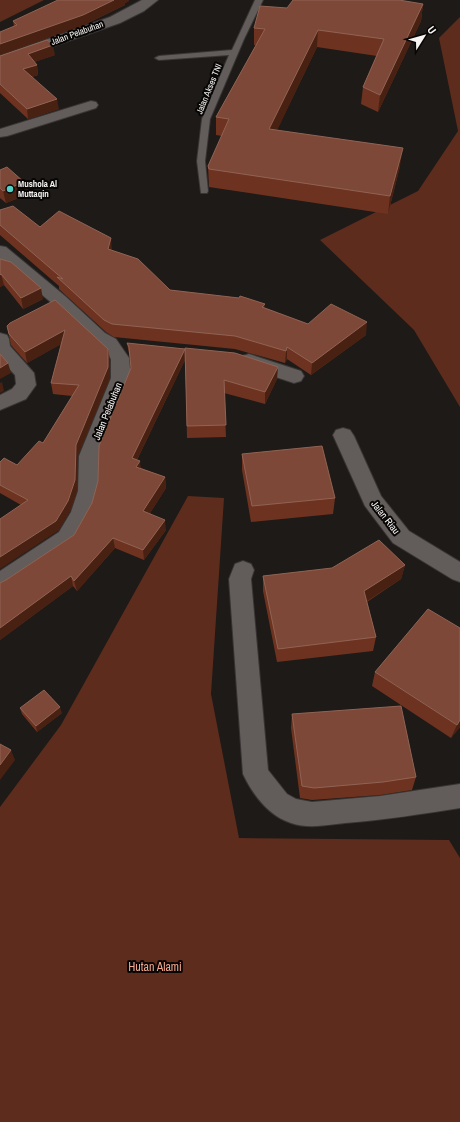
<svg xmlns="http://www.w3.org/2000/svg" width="460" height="1122" font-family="'Archivo Narrow',sans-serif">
	<rect width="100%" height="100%" fill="#1e1a18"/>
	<!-- green -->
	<path fill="#5d2c1c" d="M0,0H44L0,22Z
		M460,17V407L414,330L320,240L418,191L458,131L439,38Z
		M188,496L224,498L211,694L239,838L449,840L460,858V1122H0V807L61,725Z"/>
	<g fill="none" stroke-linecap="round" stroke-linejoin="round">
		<defs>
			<path id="lane" d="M255,0H263L244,39L210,119L205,161L208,191L207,193H201L197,161L202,119L229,55L159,60L155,58L159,56L232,50Z"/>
			<path id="street" d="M142,0H158L144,11L120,23L0,65V56L110,17Z
				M91,101L96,102L98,105L96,108L7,136L0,137V129Z
				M0,246L6,247L65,296L105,333L116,339L129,358L131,378L99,456L98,491L92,513L75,544L8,589L0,592V571L59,532L71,512L78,491L79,456L111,378V359L102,349L91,341L53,304L0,260Z
				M0,333L7,335L9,339L10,346L34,373L36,385L26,399L0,410V395L12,389L16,384L15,375L0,359Z
				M249,354L301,371L304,376L301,381L294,383L242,366L240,361L242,356Z
				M343,428L350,430L354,436L381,496L409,531L460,562V582L452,579L393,543L365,506L333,435L336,430Z
				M243,561L251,564L254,570L251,579L268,770L287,794L296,799L312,802L380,796L460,784V808C422,814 384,820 345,823C327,825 308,829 291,823C269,816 253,795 243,774L229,579L235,564Z"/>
		</defs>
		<!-- lane casing -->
		<use href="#lane" stroke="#383534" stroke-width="2"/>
		<!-- street casing -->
		<use href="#street" stroke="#383534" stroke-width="2"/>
		<!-- lane -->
		<use href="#lane" fill="#625d5b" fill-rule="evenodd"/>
		<!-- street -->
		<use href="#street" fill="#625d5b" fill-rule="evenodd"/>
	</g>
	<!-- wall -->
	<path fill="#6e3320" d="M129,1L125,3V5L84,25L0,55V32L14,27L13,21Z
		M423,4L421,21L378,112L361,104L363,87L377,56L317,47L277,130L400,166L388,214L209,187L208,166L222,136L216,135V117L256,45H254V28L287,8Z
		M55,55L34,62L37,65L38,75L32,77L59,109L28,119L0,93V56Z
		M0,170L26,195L6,203L0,198Z
		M0,210L40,227L112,250L170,290L265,304L264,308L308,324L366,335L311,375L287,359L285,363L235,349L114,337L106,332L59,289V286L0,235Z
		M0,259L43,299L23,309L4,285L0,287Z
		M7,326L108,349L110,360V378L78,455L77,491L70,511L58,531L21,505L0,493V462L17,465L43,443L72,396L53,394L51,383L61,344L27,363L11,345Z
		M127,343L185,349V360L137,460L141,468L165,477L166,488L150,513L166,530L144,560L115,548L77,591L73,586L0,640V583L6,580L74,535L92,503L131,368L130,357L129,354Z
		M185,348L277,379L265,404L224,393L226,437L187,438Z
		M242,454L335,498L333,514L251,522L242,470Z
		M405,565L401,579L367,602L376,637L373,651L277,662L263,591V576Z
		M375,672L460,727L451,738L372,686Z
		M20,708L62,713L37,732L22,714Z
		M292,714L416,777L412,790L380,795L312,800L300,798L291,728Z"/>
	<!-- shaded-wall -->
	<path fill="#482113" d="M114,0H129V1L125,3V5L84,25L0,55V44Z
		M423,4L421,21L378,112L380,95Z
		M318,30L317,47L269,147V129Z
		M53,45L55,55L29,64L28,54Z
		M37,65L38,75L25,79L23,69Z
		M57,99L59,109L28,119L27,109Z
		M403,148L400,166L388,214L390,196Z
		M24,182L26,195L6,203L3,191Z
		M111,238L112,250L109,261L108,249Z
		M1,274L4,285L0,287V275Z
		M41,288L43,299L23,309L21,298Z
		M367,322L366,335L311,375L312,363Z
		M65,330L67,341L27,363L25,352Z
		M287,347V359L285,363L286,351Z
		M108,349L110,360V378L78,455L77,491L70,511L58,531L0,569V557L76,445Z
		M185,349V360L133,468L132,458Z
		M8,363L11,373L0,379V368Z
		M278,367L277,379L265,404V392Z
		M2,382L4,391L0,393V383Z
		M140,461L141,471L136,467Z
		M165,477L166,488L145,521L143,511Z
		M165,520L166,530L144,560L143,550Z
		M113,538L115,548L77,591L74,581Z
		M405,565L401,579L361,605L364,591Z
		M71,576L73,586L0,640V628Z
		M60,707L62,713L37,732L36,726Z
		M460,720V727L451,738L457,725Z
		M11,750L15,760L0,780V765Z"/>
	<!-- building -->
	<path fill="#7d4837" stroke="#906354" d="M58,0H114L83,15L0,44V32L17,25L13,21Z
		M293,0H399L423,4L380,95L363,87L384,39L318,30L269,129L403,148L390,196L209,169L208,166L229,119L216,117L265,29L254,28L260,6L287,8Z
		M47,40L53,45L28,54L37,65L23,69L57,99L27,109L0,84V56Z
		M7,167L24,182L3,191L0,188V170Z
		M13,206L40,227L59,211L111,238L108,249L138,259L170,290L239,298L240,296L265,304L262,307L308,324L331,304L367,322L312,363L287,347L286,351L235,336L112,324L104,320L57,277L63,279L0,225V210Z
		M0,259L11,262L41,288L21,298L1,274L0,275Z
		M55,300L108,349V367L76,445L75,480L68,501L56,521L0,557V519L28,500L0,485V462L4,458L17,465L39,441L43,443L79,385L51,383L65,330L25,352L9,334L7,326L10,323Z
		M127,343L185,349L132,458L140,461L136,467L165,477L143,511L165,520L143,550L113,538L74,581L71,576L0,628V583L6,580L74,535L92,503L98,481L99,446L131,368L129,347Z
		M185,348L235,353L278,367L265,392L224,380L226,425L187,426Z
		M0,354L8,363L0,368Z
		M322,446L335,498L252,506L242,454Z
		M379,540L405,565L364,591L376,637L278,649L263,576L332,568Z
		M428,609L460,628V720L457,725L375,672Z
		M44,690L60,707L36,726L20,708Z
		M401,706L416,777L383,782L314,788L302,786L292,714Z
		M0,744L11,750L0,765Z"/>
	<!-- markers -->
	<circle fill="#55cec5" stroke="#070605" stroke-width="1.5" cx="10" cy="189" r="4"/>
	<g text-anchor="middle" stroke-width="4" stroke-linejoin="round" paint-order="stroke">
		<!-- far-street labels -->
		<g font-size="9" fill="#f7f4f3" stroke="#070605">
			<text transform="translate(77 33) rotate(-20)" y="3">Jalan Pelabuhan</text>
			<text transform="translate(209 89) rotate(-68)" y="3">Jalan Akses TNI</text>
		</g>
		<!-- far-poi labels -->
		<g font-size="9" font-weight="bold" fill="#f7f4f3" stroke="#070605" text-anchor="start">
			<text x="18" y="187">Mushola Al<tspan x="18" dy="10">Muttaqin</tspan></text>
		</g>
		<!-- street labels -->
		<g font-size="10" fill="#f7f4f3" stroke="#070605">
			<text transform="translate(107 411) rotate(-68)" y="4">Jalan Pelabuhan</text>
			<text transform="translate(386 517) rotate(52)" y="4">Jalan Riau</text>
		</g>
		<!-- near-park labels -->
		<g font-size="12" fill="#f7a88e" stroke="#070605">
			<text x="155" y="971">Hutan Alami</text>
		</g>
	</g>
	<!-- north arrow -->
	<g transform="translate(424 36) rotate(53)" stroke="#070605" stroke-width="3" paint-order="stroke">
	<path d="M0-3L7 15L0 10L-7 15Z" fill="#f7f4f3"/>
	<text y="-6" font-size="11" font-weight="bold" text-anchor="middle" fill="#f7f4f3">U</text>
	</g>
</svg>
